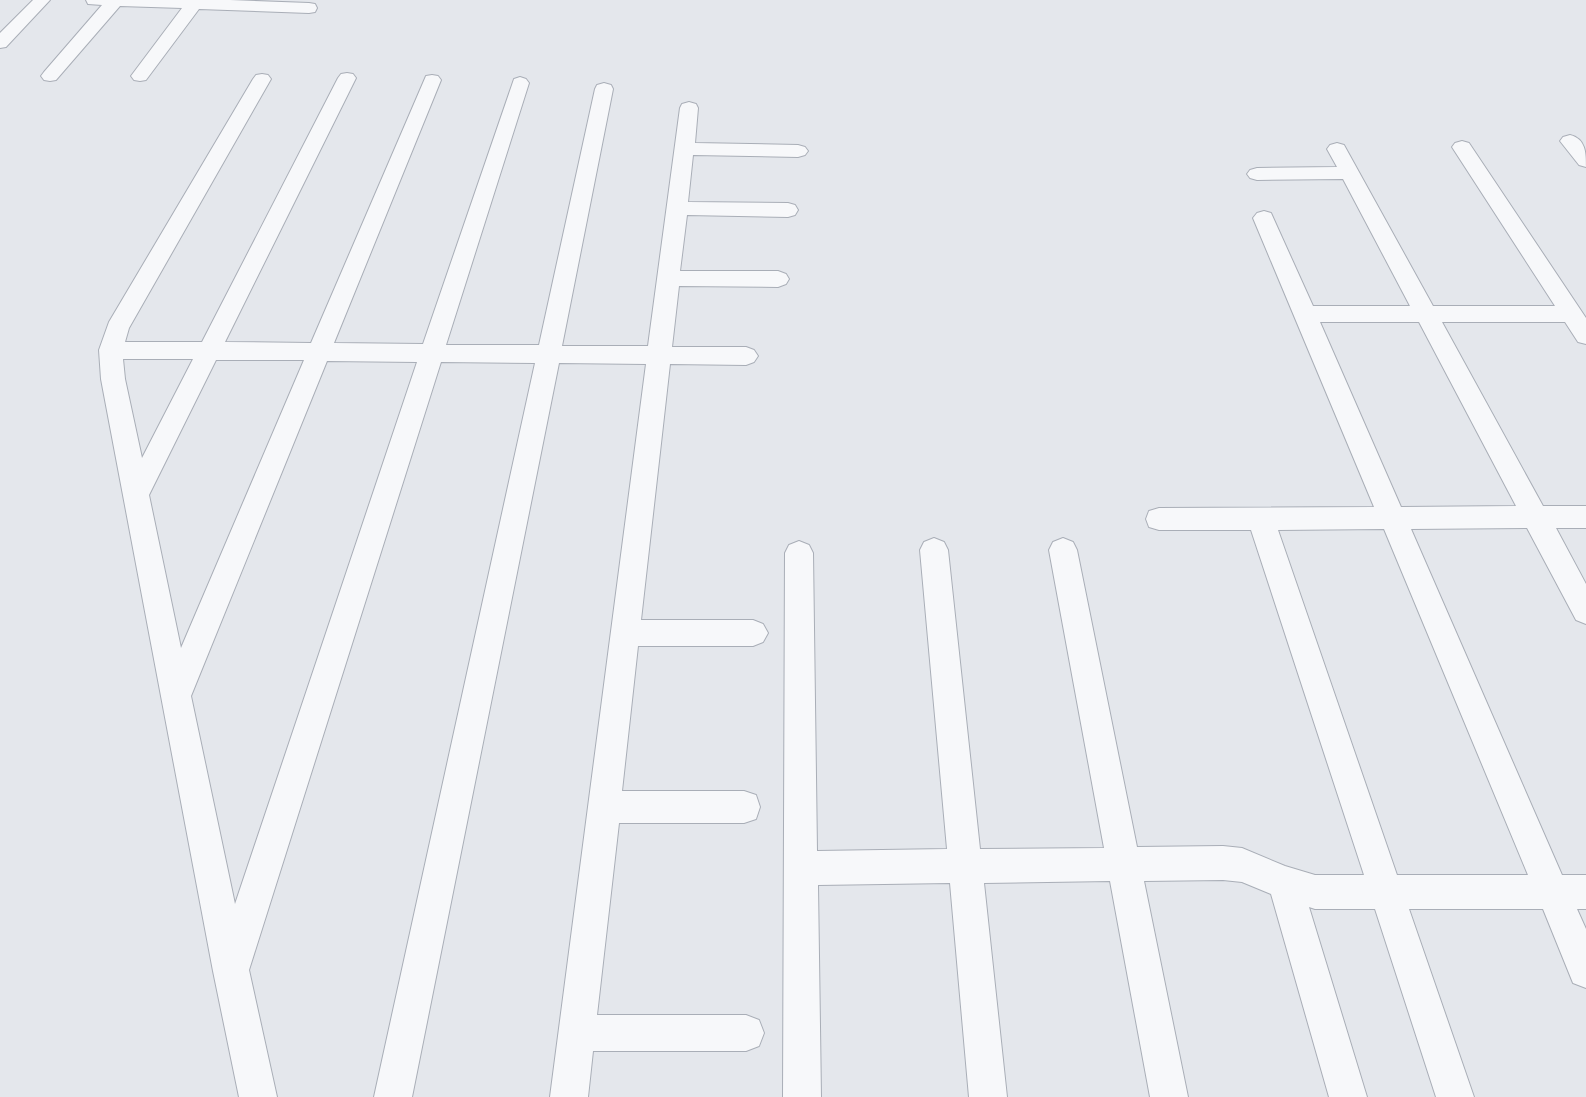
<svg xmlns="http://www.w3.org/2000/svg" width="1586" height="1097" font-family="Lato,sans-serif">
	<rect width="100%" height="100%" fill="#e4e7ec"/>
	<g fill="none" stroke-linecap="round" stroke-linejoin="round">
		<defs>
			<path id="street" d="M33,0H50L6,47L0,48V33Z
				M86,0H230L309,3L315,4L317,8L315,12L309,13L199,9L146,80L140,81L134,80L131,76L182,8L120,6L56,80L50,81L44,80L41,76L44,72L102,5L88,4Z
				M347,73L353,74L356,78L225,342L311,343L426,76L432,75L438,76L441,80L334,343L423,344L514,79L520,77L526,79L529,83L446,345H539L595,89L597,85L604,83L611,85L613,89L562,346H648L680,108L682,104L689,102L696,104L698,108L695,143L798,145L805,147L808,151L805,155L798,157L693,155L688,202L788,203L795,205L798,210L795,215L788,217L687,215L680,271H778L786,274L789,279L786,284L778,287L679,286L672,347H746L754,350L758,356L754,362L746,365L670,364L641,620H753L763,624L768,633L763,642L753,646H638L622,791H744L756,795L760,807L756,819L744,823H619L597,1015H746L759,1020L764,1033L759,1046L746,1051H593L588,1097H550L646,364L559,363L412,1097H374L535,363L441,362L249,970L277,1097H239L213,971L101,379L99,350L109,322L253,79L256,75L262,74L268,75L271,79L129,328L125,342H202L338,78L341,74ZM123,359H193L142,458L125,379ZM216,360H304L181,648L149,495ZM327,361L417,362L235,904L191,696Z
				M1570,135C1586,139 1586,153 1586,167L1579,165L1560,141L1563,137Z
				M1462,141L1469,143L1586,318V344L1578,342L1565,322H1442L1543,506H1586V528H1556L1586,584V624L1576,620L1527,528L1411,529L1562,875H1586V909H1577L1586,929V988L1573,983L1543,909H1409L1474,1097H1436L1375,909H1315L1309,907L1367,1097H1329L1271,894L1242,882L1223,880L1144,881L1188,1097H1150L1110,881L984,883L1007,1097H969L950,883L818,885L821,1097H783L785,553L789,545L799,541L809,545L813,553L817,851L947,849L920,550L924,542L934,538L944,542L948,550L980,849L1104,848L1049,550L1053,542L1063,538L1073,542L1077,550L1137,847L1223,846L1242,848L1285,866L1315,875H1364L1251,530H1159L1149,527L1146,519L1149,511L1159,508L1374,507L1253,218L1257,213L1264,211L1271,213L1313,306H1410L1343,179L1257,180L1250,178L1247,174L1250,170L1257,168L1337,167L1327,149L1330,145L1337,143L1344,145L1433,306H1555L1452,147L1455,143ZM1320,322H1419L1516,506L1401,507ZM1384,529L1528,875H1397L1278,530Z"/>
		</defs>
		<!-- street casing -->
		<use href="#street" stroke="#a9aeb7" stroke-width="2"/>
		<!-- street -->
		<use href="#street" fill="#f7f8fa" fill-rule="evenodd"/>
	</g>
</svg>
